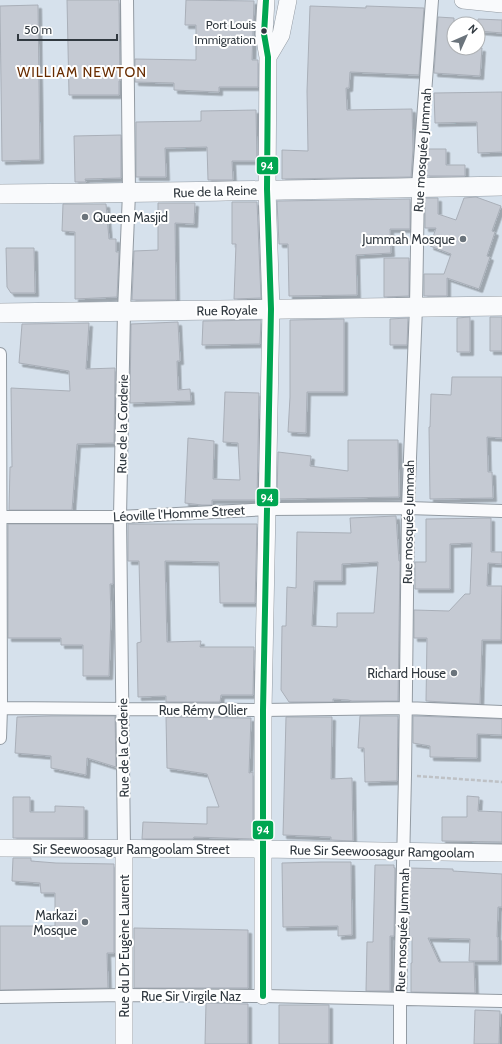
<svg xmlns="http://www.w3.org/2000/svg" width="502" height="1044" font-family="Cabin,sans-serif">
	<defs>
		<filter id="shadow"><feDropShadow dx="3.5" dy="3.5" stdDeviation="0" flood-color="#0004"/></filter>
	</defs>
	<rect width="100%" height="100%" fill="#d6e1ec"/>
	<!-- building -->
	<path fill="#c5cad3" stroke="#a9afb8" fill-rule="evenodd" filter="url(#shadow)" d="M67,0H119L120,81H119V95H69Z
		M186,0L254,1L252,60H258V87H219V92L174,90V83L135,82V59L196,60V25H185Z
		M38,5L40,160L2,161L0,6Z
		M310,6L366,8V6L424,8L419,75L350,72L349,88H346L347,110L412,109L413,149L411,177L282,179V150L308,151L307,91Z
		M438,17L454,18V48H482L480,76L434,73Z
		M478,19L502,20V33L478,31Z
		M502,92V152L478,153L477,122L435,123L434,93Z
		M256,110L257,161H232L233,180H208L207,147L165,148L166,177H136V122L201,121V111Z
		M121,135V178L85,179L86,182H75L74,136Z
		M428,149H446V165H465V176H426Z
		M476,197L501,206L492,231L495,232L487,256L490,257L479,289L447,278V296H424V274H444L451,254L430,246L436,228H425V198H438V214L456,220L464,198Z
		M410,199V229H390L391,253L356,255L357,295L289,296L288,244H279L277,201Z
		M232,202H257L261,298L234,299L236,244H232Z
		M158,203H195L194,224L175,223L176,300H132L134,251L158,250Z
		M63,204H106L109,239H116V252H119L117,297L75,299V232L62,231Z
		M6,248H34L35,293H11L7,287Z
		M384,258H409V296L384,297Z
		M470,317V352H457V318Z
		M490,317H502V351H490Z
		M408,318L407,345H390V319Z
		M344,319V392H307L306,433L288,432L290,397V320Z
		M261,320L260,344L202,345L203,321Z
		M178,322L180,361H177L178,390L190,389L191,401L130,403L131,324Z
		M89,323L86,369L115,368L114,443L77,444L72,510H9L10,467H12L11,388L70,391L69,371L19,363L22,324Z
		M452,377H502V438L487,437L488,472H492L493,498L430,499L429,427H430L431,394L451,395Z
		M225,392L259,393L257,500H212V505H202L185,503L188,438L214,441L213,479L240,480L238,443L223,442Z
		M348,440H398L399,497L277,499L278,452L311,456L310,466L348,471Z
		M396,516L399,561H400L398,701H352L348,700L333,699V702H289L281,690L282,626H286L287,587L296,588L297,532L351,533L350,518ZM378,562L374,613H337V627L312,626L314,581H342V564Z
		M491,518V552H502V564L488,563L487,586H502L501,640H482L480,704L426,701L427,638H414V610L449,611L465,594H470L472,543L450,544V589H415V562H426V519Z
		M8,524H113V584H110L111,616L109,676H83V645H61V638H8Z
		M128,524H257L255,603H220L219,562L165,561L167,642L201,641L200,647H254L253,695H221L220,702H166V696L138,697L137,643L141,642L139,561H128Z
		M51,716H115L116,767L87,758L86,775L51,768V756L15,753L17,717Z
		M360,716H398L397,781L365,782L364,748H358Z
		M413,716L502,719V735L477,734V758L430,757V746L413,743Z
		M166,717L251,718L249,773L253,772V839L194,837L193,839H142L143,822L207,824V807H219L207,774L167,768Z
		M286,717H332L331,779L352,778L353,841L331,840V837L283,835Z
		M467,796L479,797L478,811L502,812V842L442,841V817H467Z
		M13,797H30V812H55V806L84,807V838H13Z
		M13,858H31V861L56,863L114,864V953H107L108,988L0,990V926H55V893H41L40,883L12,881Z
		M321,862H351L352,935L338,936V926L283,927L282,863Z
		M375,865H394V868H395L394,936H390V991H366L367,942H373Z
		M410,868L453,869V871L502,874V907H498L497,937H498V961H469L470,939L428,938L439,962H474L475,993L411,992V963H412V937H409Z
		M134,928L248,930V988H134Z
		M206,1003L248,1004V1044H205Z
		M279,1005H329V1044H279Z
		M475,1010L500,1011L499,1044H474Z"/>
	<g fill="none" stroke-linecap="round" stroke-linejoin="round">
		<defs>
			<path id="street" d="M0,354L1,708L0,738
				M0,517H120L268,509L408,508L502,511
				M0,708L263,710L405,708L502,712
				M124,848L120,517L124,311L129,193L127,0
				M0,997L123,995L263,996L502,1001
				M400,1044V1000L405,775L408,508L416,307L418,187L432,0"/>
			<path id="secondary" d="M463,0L502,4
				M268,57L281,35L288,0
				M0,848L263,849L502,853
				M124,848V1044
				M263,996V710L271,309L267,189L268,57L264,34L266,0"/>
			<path id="primary" d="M0,194C167,193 335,189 502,186
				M0,313L502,306"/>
		</defs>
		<!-- street casing -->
		<use href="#street" stroke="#939ba3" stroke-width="14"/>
		<!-- secondary casing -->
		<use href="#secondary" stroke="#939ba3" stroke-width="18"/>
		<!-- primary casing -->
		<use href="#primary" stroke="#939ba3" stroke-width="20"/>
		<!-- path -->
		<path stroke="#bec1c5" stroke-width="2.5" stroke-dasharray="4 2" stroke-linecap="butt" d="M417,776L502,782"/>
		<!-- street -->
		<use href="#street" stroke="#f9fafc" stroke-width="12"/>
		<!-- secondary -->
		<use href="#secondary" stroke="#f9fafc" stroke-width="17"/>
		<!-- primary -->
		<use href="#primary" stroke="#f9fafc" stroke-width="19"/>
		<defs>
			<path id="bus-1" d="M263,996V710L271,309L267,189L268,57L264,34L266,0"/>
		</defs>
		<!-- bus-1 casing -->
		<use href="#bus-1" stroke="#fff" stroke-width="9"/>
		<!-- bus-1 -->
		<use href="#bus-1" stroke="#00a651" stroke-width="6"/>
	</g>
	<!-- markers -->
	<circle fill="#313940" stroke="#fff" stroke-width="1.5" cx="264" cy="31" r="3.5"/>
	<g fill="#6b747c" stroke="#fff" stroke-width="1.5">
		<circle cx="85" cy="217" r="4"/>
		<circle cx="463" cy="239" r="4"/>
		<circle cx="454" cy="673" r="4"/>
		<circle cx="85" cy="922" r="4"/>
	</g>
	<g text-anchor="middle" stroke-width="4" stroke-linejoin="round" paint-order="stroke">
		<!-- bus labels -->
		<g font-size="12" fill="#313940" stroke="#fff" text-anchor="end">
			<text x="256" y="29">Port Louis<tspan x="256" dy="15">Immigration</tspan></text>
		</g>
		<!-- street labels -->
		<g font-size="13" fill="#313940" stroke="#fff">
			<text transform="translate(422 150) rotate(-86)" y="5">Rue mosquée Jummah</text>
			<text transform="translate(215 191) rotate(-2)" y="5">Rue de la Reine</text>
			<text transform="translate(227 310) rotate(-1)" y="5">Rue Royale</text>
			<text transform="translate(122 424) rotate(-89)" y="5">Rue de la Corderie</text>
			<text transform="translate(179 513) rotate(-3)" y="5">Léoville l'Homme Street</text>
			<text transform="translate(408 522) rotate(-89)" y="5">Rue mosquée Jummah</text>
			<text x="203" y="715">Rue Rémy Ollier</text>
			<text transform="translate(123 748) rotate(-91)" y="5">Rue de la Corderie</text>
			<text x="131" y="854">Sir Seewoosagur Ramgoolam Street</text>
			<text transform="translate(382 851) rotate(1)" y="5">Rue Sir Seewoosagur Ramgoolam</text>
			<text transform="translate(402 930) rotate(-88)" y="5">Rue mosquée Jummah</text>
			<text transform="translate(124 946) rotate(-90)" y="5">Rue du Dr Eugène Laurent</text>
			<text x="191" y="1001">Rue Sir Virgile Naz</text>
		</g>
		<!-- poi labels -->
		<g font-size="13" fill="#313940" stroke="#fff" text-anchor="end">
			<text x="93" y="222" text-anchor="start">Queen Masjid</text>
			<text x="455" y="244">Jummah Mosque</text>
			<text x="446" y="678">Richard House</text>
			<text x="77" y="920">Markazi<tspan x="77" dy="15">Mosque</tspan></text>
		</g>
		<!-- neighbourhood labels -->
		<g font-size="14" letter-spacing="1" fill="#682c00" stroke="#fff">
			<text x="82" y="77">WILLIAM NEWTON</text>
		</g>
	</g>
	<g stroke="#fff" stroke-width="1.5">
		<rect x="256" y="156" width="23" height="19" rx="4" fill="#00a651"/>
		<rect x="256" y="488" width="23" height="19" rx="4" fill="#00a651"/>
		<rect x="252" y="820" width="22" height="20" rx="4" fill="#00a651"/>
	</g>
	<g font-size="11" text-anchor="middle" font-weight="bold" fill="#fff">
		<text x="267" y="170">94</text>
		<text x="267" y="502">94</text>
		<text x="263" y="834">94</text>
	</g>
	<!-- north arrow -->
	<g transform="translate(466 36) rotate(45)"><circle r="19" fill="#ffffff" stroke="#adb0b3"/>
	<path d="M0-3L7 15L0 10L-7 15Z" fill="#6b747c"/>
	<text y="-6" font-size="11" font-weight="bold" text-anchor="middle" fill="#313940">N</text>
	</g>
	<!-- scale -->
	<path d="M18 34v6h99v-6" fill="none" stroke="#313940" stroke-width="2"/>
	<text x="24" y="34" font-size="12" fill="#313940" stroke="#ffffff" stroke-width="3" paint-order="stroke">50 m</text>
</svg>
